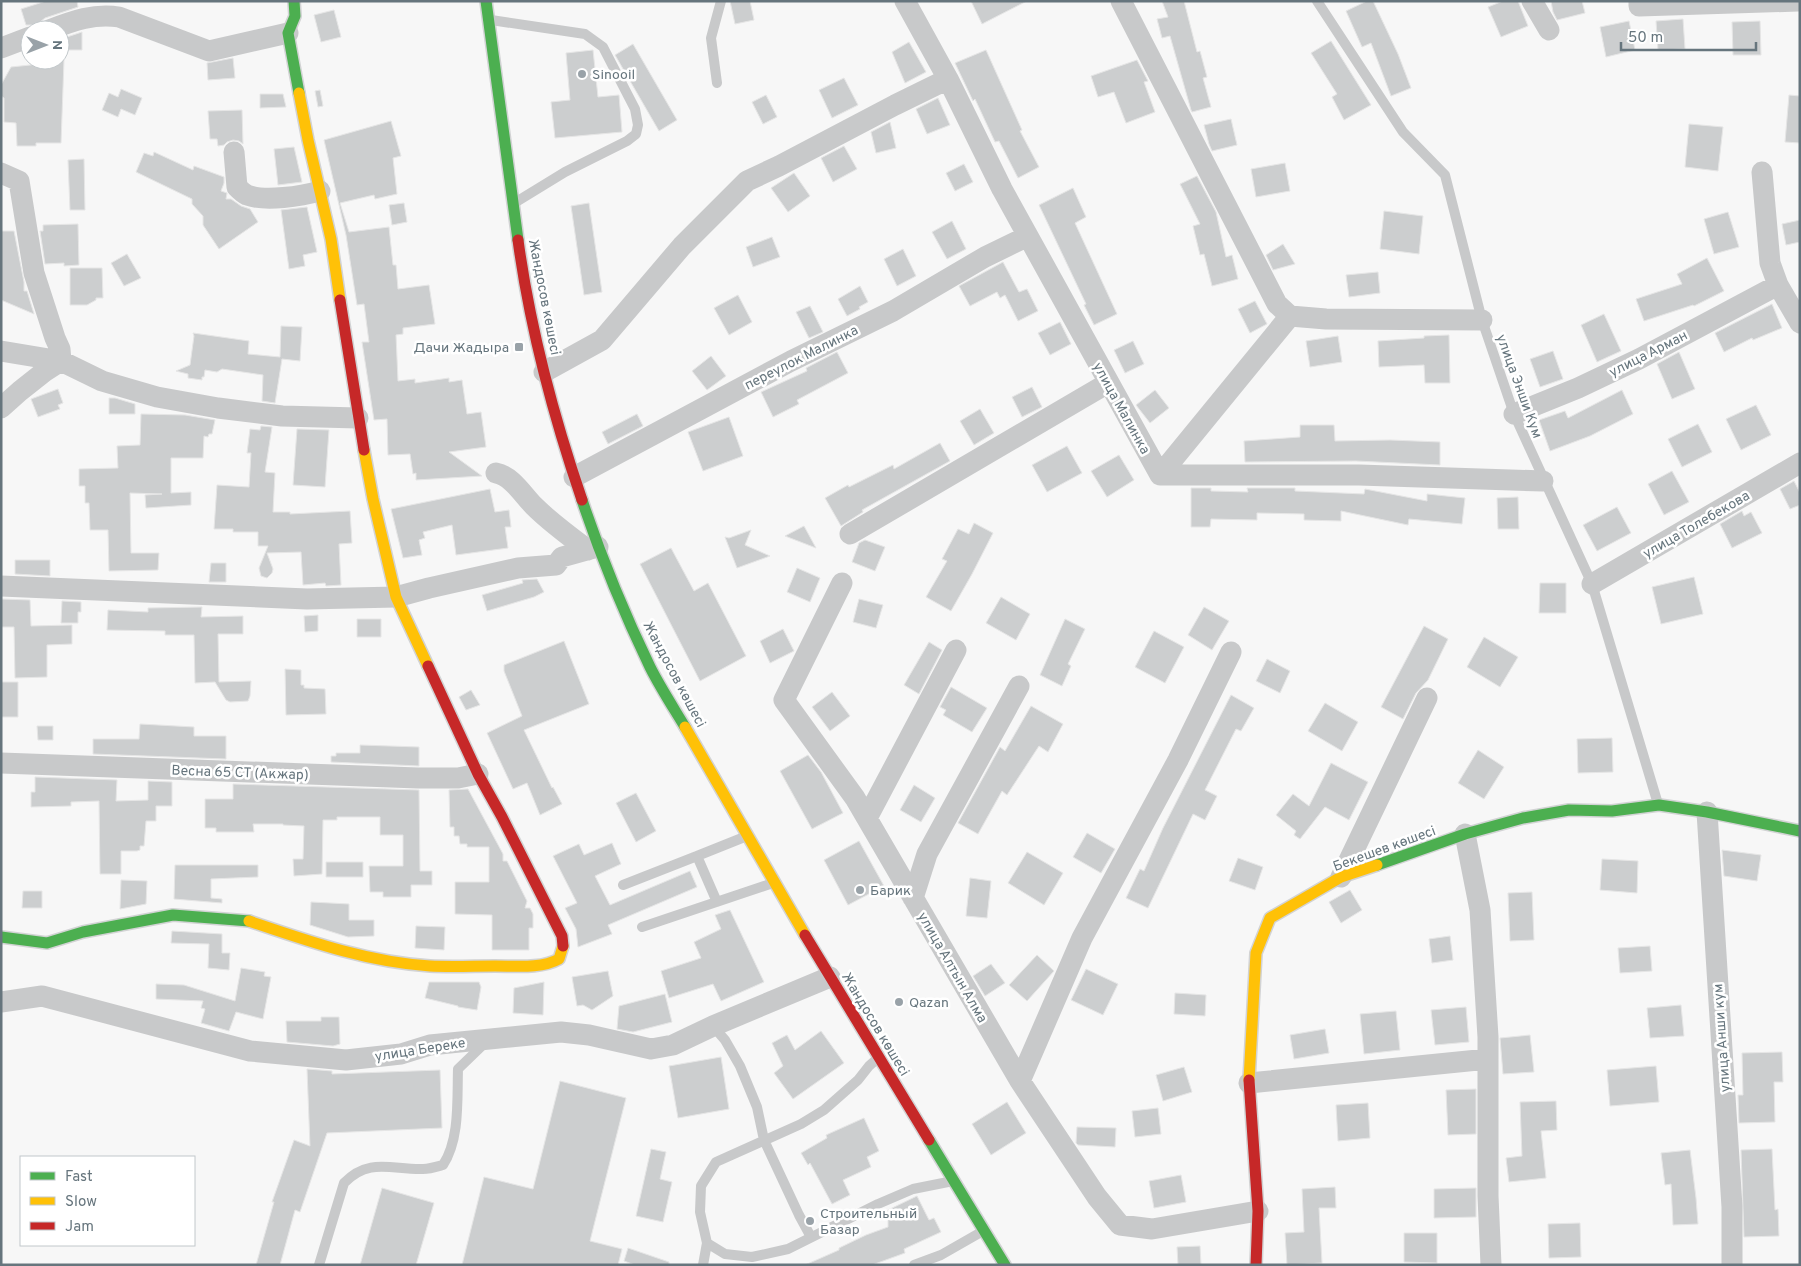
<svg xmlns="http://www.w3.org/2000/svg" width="1801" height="1266" font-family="Overpass,sans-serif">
	<rect width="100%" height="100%" fill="#f7f7f7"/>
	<!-- building -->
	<path fill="#cccecf" stroke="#e6e6e6" d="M46,1H77L78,7L45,18L40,22L37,27L32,25H26L21,9Z
		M730,1H750L754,20L735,24Z
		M971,1H1027L982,24Z
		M1162,1H1184L1197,52L1200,51L1207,77L1203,78L1211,107L1192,112L1191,110L1170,36L1162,38L1157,19L1168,17Z
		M1367,1H1373L1398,54L1411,88L1391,96L1371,43L1362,47L1346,11Z
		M1503,1H1518L1528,26L1501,37L1488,7Z
		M1551,1H1582L1585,13L1557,20L1553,12Z
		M334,10L341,37L321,42L314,15Z
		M1683,19L1685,49L1658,50L1656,21Z
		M1629,21L1635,50L1606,57L1600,27Z
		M1760,21L1761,55H1733L1732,22Z
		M82,32V50H64V38Z
		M1331,41L1371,105L1344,120L1332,97L1337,94L1311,53Z
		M909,42L926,72L905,83L892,52Z
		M633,44L677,120L659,131L615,55Z
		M593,50L598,97L619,95L622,132L555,138L551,102L570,100L566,53Z
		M986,50L1022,130L1020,131L1039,167L1018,178L999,141L995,142L975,99L973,101L955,63Z
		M233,58L235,78L208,80L207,63Z
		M37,60H64L61,143H36V146H17L16,123L4,122V98L1,96V85L11,67L40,64Z
		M1137,60L1148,81L1144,82L1155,112L1126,123L1114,92L1098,97L1091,76Z
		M844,78L858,105L832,118L819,90Z
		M121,89L142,98L135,115L121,109L118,117L102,110L109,93L118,97Z
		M320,90L323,106L318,107L315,91Z
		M260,94H283L286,107L260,108Z
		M766,95L777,117L763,124L752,102Z
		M1789,95L1800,96V143L1785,142Z
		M938,98L950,125L927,134L916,109Z
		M242,110L243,144L239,141L233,140L227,142L224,145L218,146L217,139H210L208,111Z
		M1231,119L1237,145L1212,151L1209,144L1204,125Z
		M391,121L401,156L393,158L397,194L375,199L374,195L340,203L349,232L389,227L393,265H396L398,289L429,285L435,324L403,328V334L396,335L398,381L415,379V383L449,378V382L462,380L467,414L481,412L486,447L449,452L482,476L416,480V473L413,474L410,454L388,455L387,419L374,420L362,342H369L364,304L357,305L346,235L324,140Z
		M890,122L896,148L876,153L871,132Z
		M1689,124L1723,127L1718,171L1685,167Z
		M844,146L857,169L833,182L821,158Z
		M294,147L302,182L278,185L274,149Z
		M154,152L193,170L194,166L224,177V183L221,191L227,193L226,199H231L241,206L250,209L258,222L219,249L203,225V216L192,204V199L136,172L144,153L153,156Z
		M84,159L85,210H70L68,160Z
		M1285,163L1290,191L1256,197L1251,169Z
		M964,164L973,182L955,191L946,173Z
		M794,173L810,196L788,212L771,188Z
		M1197,176L1216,212L1226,257L1232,255L1238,279L1212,286L1204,254L1200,255L1193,226L1200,224L1180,184Z
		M1073,188L1086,217L1075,223L1117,314L1094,325L1084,305L1086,304L1039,205Z
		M404,203L407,222L392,225L389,205Z
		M589,203L602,292L584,295L571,206Z
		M307,207L317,252L303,255L305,266L289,269L281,210Z
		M1384,211L1423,216L1419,254L1380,249Z
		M1728,212L1739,247L1714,254L1704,219Z
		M1800,220V242L1786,245L1782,224Z
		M952,221L966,249L947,259L932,232Z
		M78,224L79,265L64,266V263L45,264L40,231H43V225Z
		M1,231H14L24,282V291H27L34,314L1,300Z
		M772,237L780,257L753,267L746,247Z
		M1283,244L1295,264L1273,270L1266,255Z
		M903,249L916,276L897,286L884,259Z
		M127,254L141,278L124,286L111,263Z
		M1707,258L1724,291L1694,306L1693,305L1644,321L1636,299L1682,284L1677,274Z
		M1003,262L1019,292L1027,289L1038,311L1018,321L1005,295L1000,298L997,292L970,306L959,286Z
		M70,268H102L103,298H96V300L87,305H70Z
		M1378,272L1380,293L1349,297L1346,275Z
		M860,286L868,302L859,307L860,309L847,316L838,299Z
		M738,295L752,322L729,335L714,308Z
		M1255,301L1267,324L1250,333L1238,309Z
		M1772,304L1782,328L1753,340L1752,338L1724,352L1715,333Z
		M810,306L823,332L809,338L796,312Z
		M1604,314L1621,351L1597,362L1581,325Z
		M1060,322L1071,344L1050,355L1038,333Z
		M281,326L302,327L300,361L282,359L275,403L262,401L263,375L222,369L217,372L205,370L204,377H202V380L188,378V374L176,371L190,365L194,336L193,333L249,341L248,354L280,357Z
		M1449,335L1450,383H1425L1424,365L1379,367L1378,341L1424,338V336Z
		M1338,336L1342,362L1310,367L1306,341Z
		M1133,341L1144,364L1125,373L1114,350Z
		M1553,351L1563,379L1540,387L1530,359Z
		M837,352L848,373L797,400L799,404L773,417L761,392L807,371L806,368Z
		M1679,352L1695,389L1672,399L1657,364Z
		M711,356L726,376L707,390L692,371Z
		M1032,387L1042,407L1022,417L1012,397Z
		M58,389L63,403L58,405L60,409L38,417L31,399Z
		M1155,390L1169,408L1150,423L1136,405Z
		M1622,390L1633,414L1590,436L1550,451L1539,420L1565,411L1568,418Z
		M109,398H115L135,404V414H109Z
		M1756,405L1771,435L1741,450L1726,419Z
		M980,409L994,433L974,445L960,421Z
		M141,414L185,415L215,420L212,434H209L208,437L204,436L203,458H171V493L191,492V505L146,508L145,495L162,494L130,493L131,553H159L158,570L109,571L108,530H90L89,503H85V486H79V469L118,468L117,446L140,445Z
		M637,414L643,426L608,444L602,432Z
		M729,417L743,456L703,471L688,432Z
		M1698,424L1712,452L1682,467L1668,439Z
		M1300,425H1334L1335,441L1390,440L1440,442V465L1356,461L1245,462L1244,441L1300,437Z
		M261,426L272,427L265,472L275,473L273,512H290V514L350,511L352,543L339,544L341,585L326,586L325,583L303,585L301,552L267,553L273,569L272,573L267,578L261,576L259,568L268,546H258V532H233V529H214L217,485L249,487L251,453H247L250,429L260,430Z
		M297,429L329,430L325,487L293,485Z
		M940,443L950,461L862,510L863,512L841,526L825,498L848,485L849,487L893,465L894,469Z
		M1067,446L1082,473L1047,492L1032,465Z
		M1119,455L1134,480L1107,497L1091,471Z
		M1672,471L1689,502L1664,515L1648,484Z
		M1794,481L1800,493V505L1790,509L1780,489Z
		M1191,488H1211V491L1248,492L1247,488H1295V491L1364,494L1365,489L1427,501V494L1465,498L1462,524L1409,519L1408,525L1341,511V521L1304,520V514L1257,513V520L1211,519L1210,527H1191Z
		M490,489L495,512L509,510L511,527H505L508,548L456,555L452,525L423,532L425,538L419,540L422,555L403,558L391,509Z
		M1518,497L1519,529H1498L1497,498Z
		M1617,507L1631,533L1597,551L1583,525Z
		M1742,511L1744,516L1751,512L1762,533L1732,548L1720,524Z
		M974,523L993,533L972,574L951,611L926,597L947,561L942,559L958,529L969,534Z
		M804,526L816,548L785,536Z
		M751,530L745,545L770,556L737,568L725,537L729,538Z
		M865,540L885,547L875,571L852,562L859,543Z
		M671,548L694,591L708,583L746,656L700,681L640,564Z
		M15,560H50V576L15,574Z
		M211,563H226V582H209Z
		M797,568L820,578L810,602L787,592Z
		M1694,577L1703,614L1661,624L1652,587Z
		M537,579L544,592L534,597L487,611L482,595L523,583L522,580Z
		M1540,583H1566V613H1539Z
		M1001,597L1030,614L1016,640L986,623Z
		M1,599L30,600L31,626L72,625V644L47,645V677L15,678L14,627H1Z
		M859,599L883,605L876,628L853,622Z
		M62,601L81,602V612H78V623H61Z
		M202,607L201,617L243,616V634H218L219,682L251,681L250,696L248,701L230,702L226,700L215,682L195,683L194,635H165V631L107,630L108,610L148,612V608Z
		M1204,607L1229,621L1212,650L1188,635Z
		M318,615V631L305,632L304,616Z
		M357,619H381V637H357Z
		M1065,619L1085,629L1068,664L1071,666L1062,686L1040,675Z
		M1424,626L1448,639L1428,680L1416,693L1403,719L1381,707Z
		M783,629L794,651L770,663L760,641Z
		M1154,631L1184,647L1165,683L1135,667Z
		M1484,637L1518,657L1500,687L1467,667Z
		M564,641L589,704L524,730L552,788L553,787L562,804L540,815L527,783L513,789L487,733L522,716L504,671V665Z
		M929,642L942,650L919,694L904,685Z
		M1267,659L1290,671L1280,693L1256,681Z
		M285,669L301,670V685H304V688L325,689L326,714L286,715Z
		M1,682H18V717H1Z
		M951,687L987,708L972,732L943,715L946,710L940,707Z
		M471,690L480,705L466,710L459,697Z
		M832,692L850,716L830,731L812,707Z
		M1231,695L1254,708L1241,731L1236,729L1205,790L1217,796L1205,820L1193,814L1148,908L1126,898L1140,869L1144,871L1163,828Z
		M1325,703L1358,722L1342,751L1308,731Z
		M1031,706L1063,724L1048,752L1039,746L1007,795L1002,791L978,834L958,823L1000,747L1005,751Z
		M140,724L194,727V736H226V759L93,754V739H139Z
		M37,726H53V740H38Z
		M1612,738L1613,772L1578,773L1577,739Z
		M360,745L419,747V766L331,762V756H336V753H360Z
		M1478,750L1504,767L1484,799L1458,783Z
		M808,755L821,772L843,813L812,829L780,771Z
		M1331,763L1368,782L1349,820L1325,807L1300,839L1294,835L1296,831L1276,815L1293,794L1309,806Z
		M35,777L117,780L116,801L148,800V781L172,782V806H156V821H146L144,846H140V850L137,851H121V874H100L99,801L71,802V806L31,807V792H35Z
		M233,784L419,790L420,871H432V885H411V897H383V892H370L369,866H403V835H380V817H337V820H323L322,874L294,876L293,859H303L304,826L283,825V824H253L254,832H216V828H205V799H233Z
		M914,785L935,798L921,822L900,810Z
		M468,789L503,854V861H507L527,901L525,908H530L533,914V928H529V950H492V915L455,914V882H489V847H467V844H460L459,836H454V827H450L449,790Z
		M636,793L656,831L636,842L616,803Z
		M1087,833L1115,849L1101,873L1073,857Z
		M859,841L884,886L848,905L824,860Z
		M612,843L621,864L595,876L610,905L690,871L697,887L608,925L612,934L578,947L576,929L565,908L577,903L553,856L579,844L584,855Z
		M1722,850L1761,855L1757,881L1724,876Z
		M1027,852L1063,873L1044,905L1008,883Z
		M1238,858L1263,867L1255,890L1229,881Z
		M1602,859L1638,861L1637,893L1600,890Z
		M326,862H363V877H326Z
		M175,865H258V877L211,879V898L222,899V903L174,899Z
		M970,878L991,881L987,918L966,916Z
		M121,880L147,881L146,904L120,909Z
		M1350,890L1362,910L1341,923L1329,902Z
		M23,891H42V908H22Z
		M1532,892L1534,940L1510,941L1508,893Z
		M311,902L349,904V920H374V936L348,937L310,925Z
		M730,910L764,982L721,1001L713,984L669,998L661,971L701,958L694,942L721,929L715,915Z
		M416,926L445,927L444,950L415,948Z
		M172,931L222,934V953H230L229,970L208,968L209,944L171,943Z
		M1450,936L1453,960L1432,963L1429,939Z
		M1650,946L1652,971L1620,973L1618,948Z
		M1037,955L1054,971L1027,1001L1009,985Z
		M991,964L1005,983L985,996L973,976Z
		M241,968L265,972L264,976L271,977L263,1019L236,1012L229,1031L201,1023L205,1009L201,1008L203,1001L156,999V984L184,985L235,1001Z
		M1086,969L1118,984L1103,1015L1071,1000Z
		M608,971L613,996L592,1010L583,1005L577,1006L572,977Z
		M429,982H479L481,987L477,1010L458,1007V1006L425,998Z
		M544,982L543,1015L513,1013L514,988Z
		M1175,993L1206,995L1205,1016L1174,1014Z
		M665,994L672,1022L633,1032L617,1029L619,1006Z
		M1681,1005L1684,1036L1650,1038L1647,1008Z
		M1466,1007L1469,1042L1435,1045L1431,1010Z
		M1396,1011L1400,1050L1364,1054L1360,1014Z
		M321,1017H339L340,1044L333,1046L287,1042L286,1021H321Z
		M1325,1029L1329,1053L1294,1059L1290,1035Z
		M821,1031L844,1063L793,1099L774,1073L783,1066L772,1043L787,1035L795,1050Z
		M1530,1035L1534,1072L1503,1074L1500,1038Z
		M1782,1052L1783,1082H1774L1775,1122L1739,1123L1738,1095H1743L1742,1053Z
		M721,1057L729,1109L678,1118L669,1066Z
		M1656,1066L1659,1102L1610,1106L1607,1070Z
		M1184,1067L1192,1092L1163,1101L1156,1075Z
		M307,1069L332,1071V1074L440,1070L442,1128L327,1133L300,1212L295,1210L280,1265H256L274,1202H272L294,1140L310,1146Z
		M560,1081L626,1098L590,1241L622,1249L618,1265H462L484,1177L533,1189Z
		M1476,1089V1134L1448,1135L1446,1090Z
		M1556,1101L1557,1130L1541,1131L1546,1178L1509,1182L1506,1158L1522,1156L1520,1102Z
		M1007,1102L1026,1133L991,1155L972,1124Z
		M1368,1103L1370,1138L1338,1141L1336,1105Z
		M1158,1108L1161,1134L1135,1137L1132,1111Z
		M864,1118L879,1151L867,1157L871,1167L843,1180L850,1195L832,1204L810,1163L808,1165L801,1153L827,1138L826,1135Z
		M1077,1127L1116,1128L1115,1147L1078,1145L1076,1143Z
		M651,1149L666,1152L660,1179L672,1182L663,1222L636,1216Z
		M1772,1149L1775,1210L1778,1209L1779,1236L1744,1237L1741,1150Z
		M1690,1150L1696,1198L1698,1224L1673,1225L1671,1184L1665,1185L1661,1153Z
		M1181,1175L1186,1202L1154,1208L1149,1181Z
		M1335,1187L1336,1208H1319L1322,1263L1287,1265L1285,1233L1304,1232L1302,1189Z
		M382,1188L434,1203L416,1265H360Z
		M1476,1188V1217L1434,1218V1189Z
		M917,1196L929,1220L934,1218L941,1232L904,1249L905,1253L872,1265H805L839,1250V1248L866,1235L888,1227V1210Z
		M1580,1223L1581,1257L1549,1258L1548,1224Z
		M1404,1233H1437V1263L1404,1262Z
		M1200,1246L1201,1265H1178L1177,1247Z
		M628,1248L669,1262V1265H635L624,1261Z"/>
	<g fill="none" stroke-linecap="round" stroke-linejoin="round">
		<defs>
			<path id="fast" d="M294,1L295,16L288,33L299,93
				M486,1L518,240
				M582,500C601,557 624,613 650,667C660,687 673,707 685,727
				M1377,865L1465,834L1523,818L1569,810L1612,811L1659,805L1707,812L1800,831
				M1,937L47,943L83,932L173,915L249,921
				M929,1140L1005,1265"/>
			<path id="slow" d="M299,93L308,140L331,239L340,300
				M364,450L373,499L396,597L428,666
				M685,727L805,935
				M249,921C308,941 367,962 430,966C452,967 474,966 495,966C516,966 541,969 559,959L563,946
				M1249,1080L1256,953L1270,918L1341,877L1377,865"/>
			<path id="jam" d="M518,240C530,328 553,415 582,500
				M340,300L364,450
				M428,666L478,774L502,817L562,936L563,946
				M805,935L929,1140
				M1249,1080L1258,1211L1256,1265"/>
		</defs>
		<!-- fast casing -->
		<use href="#fast" stroke="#d2d3d4" stroke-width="14"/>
		<!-- slow casing -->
		<use href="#slow" stroke="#d2d3d4" stroke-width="14"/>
		<!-- jam casing -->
		<use href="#jam" stroke="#d2d3d4" stroke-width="14"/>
		<!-- lane -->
		<path stroke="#c8c9ca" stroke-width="10" d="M1317,1L1403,132L1445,175L1482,320L1514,414L1592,584L1658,804
			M491,20L585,34L603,47L635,109L638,125L636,134L627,141L565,172L516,202
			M717,83L711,38L721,1
			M623,885L697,856
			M717,902L697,856L747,836
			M642,927L773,883
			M713,1026L725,1040L740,1066L757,1107L764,1140L799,1215L811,1237
			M878,1058L869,1066L858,1080L824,1110L801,1124L716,1162L701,1186L700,1212L707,1243L725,1254L752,1257L788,1249L878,1204L913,1189L953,1181
			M319,1265L344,1183C369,1157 392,1170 423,1169C430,1169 436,1167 443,1165C460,1139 457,1100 458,1069L486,1042
			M703,1265L707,1243
			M914,1265L941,1255L983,1231"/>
		<!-- street -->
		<path stroke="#c8c9ca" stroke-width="21" d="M905,1L948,79L1002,189L1160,475H1359L1543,481
			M1121,1L1277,304L1290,316L1326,319L1482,320
			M1532,1L1549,30
			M1639,1V6L1798,1
			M49,30C73,21 94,13 119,17L209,51L288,33
			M1,48L30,37
			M234,152L237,187C240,190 243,193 247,195C265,202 302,196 320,191
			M1762,172L1770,263L1778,285L1800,323
			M1,173L19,181L34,273L55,338L60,349L61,361L1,351
			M544,372L602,340L682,246L747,181L779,166L895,105L948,79
			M1,408L20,391L44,372L61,361L102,381L157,397L218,408L282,416L358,418
			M1514,414L1578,388L1639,359L1778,285
			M496,473C512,476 523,495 534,506C550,522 569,536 588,550
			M1160,475L1290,316
			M574,477L791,361L893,311L985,257L1028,236
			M850,534L1108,383
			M842,583L784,700L855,798L1020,1081L1097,1197L1120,1225L1152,1229L1258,1211
			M1592,584L1800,463
			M1,586L307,599L396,597L429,588L518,568L556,565L562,557L598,547
			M1,763L418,778H458L478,774
			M1707,812L1732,1207V1265
			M867,818L956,650
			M1465,834L1480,910L1488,1037V1196L1491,1265
			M1341,877L1427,698
			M913,898L927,854L1019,686
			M1,1002L42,996L250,1051L346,1060L401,1054L430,1045L561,1032L589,1035L651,1049L673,1045L713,1026L830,977
			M1020,1081L1082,938L1178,760L1231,652
			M1249,1083L1488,1059"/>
		<!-- fast -->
		<use href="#fast" stroke="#4caf50" stroke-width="11"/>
		<!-- slow -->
		<use href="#slow" stroke="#ffc107" stroke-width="11"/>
		<!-- jam -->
		<use href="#jam" stroke="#c62828" stroke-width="11"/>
	</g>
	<!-- markers -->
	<g fill="#99a2a8" stroke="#fff" stroke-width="2">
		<circle cx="582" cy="74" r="5"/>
		<rect x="514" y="342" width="10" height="10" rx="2.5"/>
		<circle cx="860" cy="890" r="5"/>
		<circle cx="899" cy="1002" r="5"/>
		<circle cx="810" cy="1221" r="5"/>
	</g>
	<g text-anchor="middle" stroke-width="5" stroke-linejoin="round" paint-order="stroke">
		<!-- poi labels -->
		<g font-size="14" fill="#66757d" stroke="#fff" text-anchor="start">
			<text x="592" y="79">Sinooil</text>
			<text x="509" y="352" text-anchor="end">Дачи Жадыра</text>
			<text x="870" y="895">Барик</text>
			<text x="909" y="1007">Qazan</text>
			<text x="820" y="1218">Строительный<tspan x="820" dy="16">Базар</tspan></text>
		</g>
		<!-- street labels -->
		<g font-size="14" fill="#66757d" stroke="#fff">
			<text transform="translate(545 297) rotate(79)" y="5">Жандосов көшесі</text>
			<text transform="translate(1648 353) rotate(-27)" y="5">улица Арман</text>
			<text transform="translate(801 357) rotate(-27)" y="5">переулок Малинка</text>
			<text transform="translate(1520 386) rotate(70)" y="5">улица Энши Кум</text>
			<text transform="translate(1122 408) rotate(61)" y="5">улица Малинка</text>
			<text transform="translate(1696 524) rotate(-30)" y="5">улица Толебекова</text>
			<text transform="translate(675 674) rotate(62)" y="5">Жандосов көшесі</text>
			<text transform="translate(240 772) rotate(2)" y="5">Весна 65 СТ (Акжар)</text>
			<text transform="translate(1384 848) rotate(-20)" y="5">Бекешев көшесі</text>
			<text transform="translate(953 967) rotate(60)" y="5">улица Алтын Алма</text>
			<text transform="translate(876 1024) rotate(59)" y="5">Жандосов көшесі</text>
			<text transform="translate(1721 1038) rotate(-94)" y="5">улица Анши кум</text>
			<text transform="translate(420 1049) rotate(-9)" y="5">улица Береке</text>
		</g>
	</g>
	<!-- border -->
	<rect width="1801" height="1266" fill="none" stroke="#66757d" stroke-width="5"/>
	<!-- legend -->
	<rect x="20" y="1156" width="175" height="90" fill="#ffffff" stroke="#c2c8cb"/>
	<rect x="30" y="1172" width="25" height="8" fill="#4caf50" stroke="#c2c8cb"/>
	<text x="65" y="1181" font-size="15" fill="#66757d">Fast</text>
	<rect x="30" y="1197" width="25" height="8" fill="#ffc107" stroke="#c2c8cb"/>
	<text x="65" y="1206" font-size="15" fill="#66757d">Slow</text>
	<rect x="30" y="1222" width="25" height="8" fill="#c62828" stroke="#c2c8cb"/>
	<text x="65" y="1231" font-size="15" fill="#66757d">Jam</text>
	<!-- north arrow -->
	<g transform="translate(45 45) rotate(90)"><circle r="24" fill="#ffffff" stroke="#c2c8cb"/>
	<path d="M0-4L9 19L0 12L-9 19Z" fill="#99a2a8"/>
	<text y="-8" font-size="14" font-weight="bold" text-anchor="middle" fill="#66757d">N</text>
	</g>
	<!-- scale -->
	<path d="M1621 42v8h135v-8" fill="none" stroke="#66757d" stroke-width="2.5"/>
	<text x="1628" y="42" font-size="15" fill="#66757d" stroke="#ffffff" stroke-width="4" paint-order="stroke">50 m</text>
</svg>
